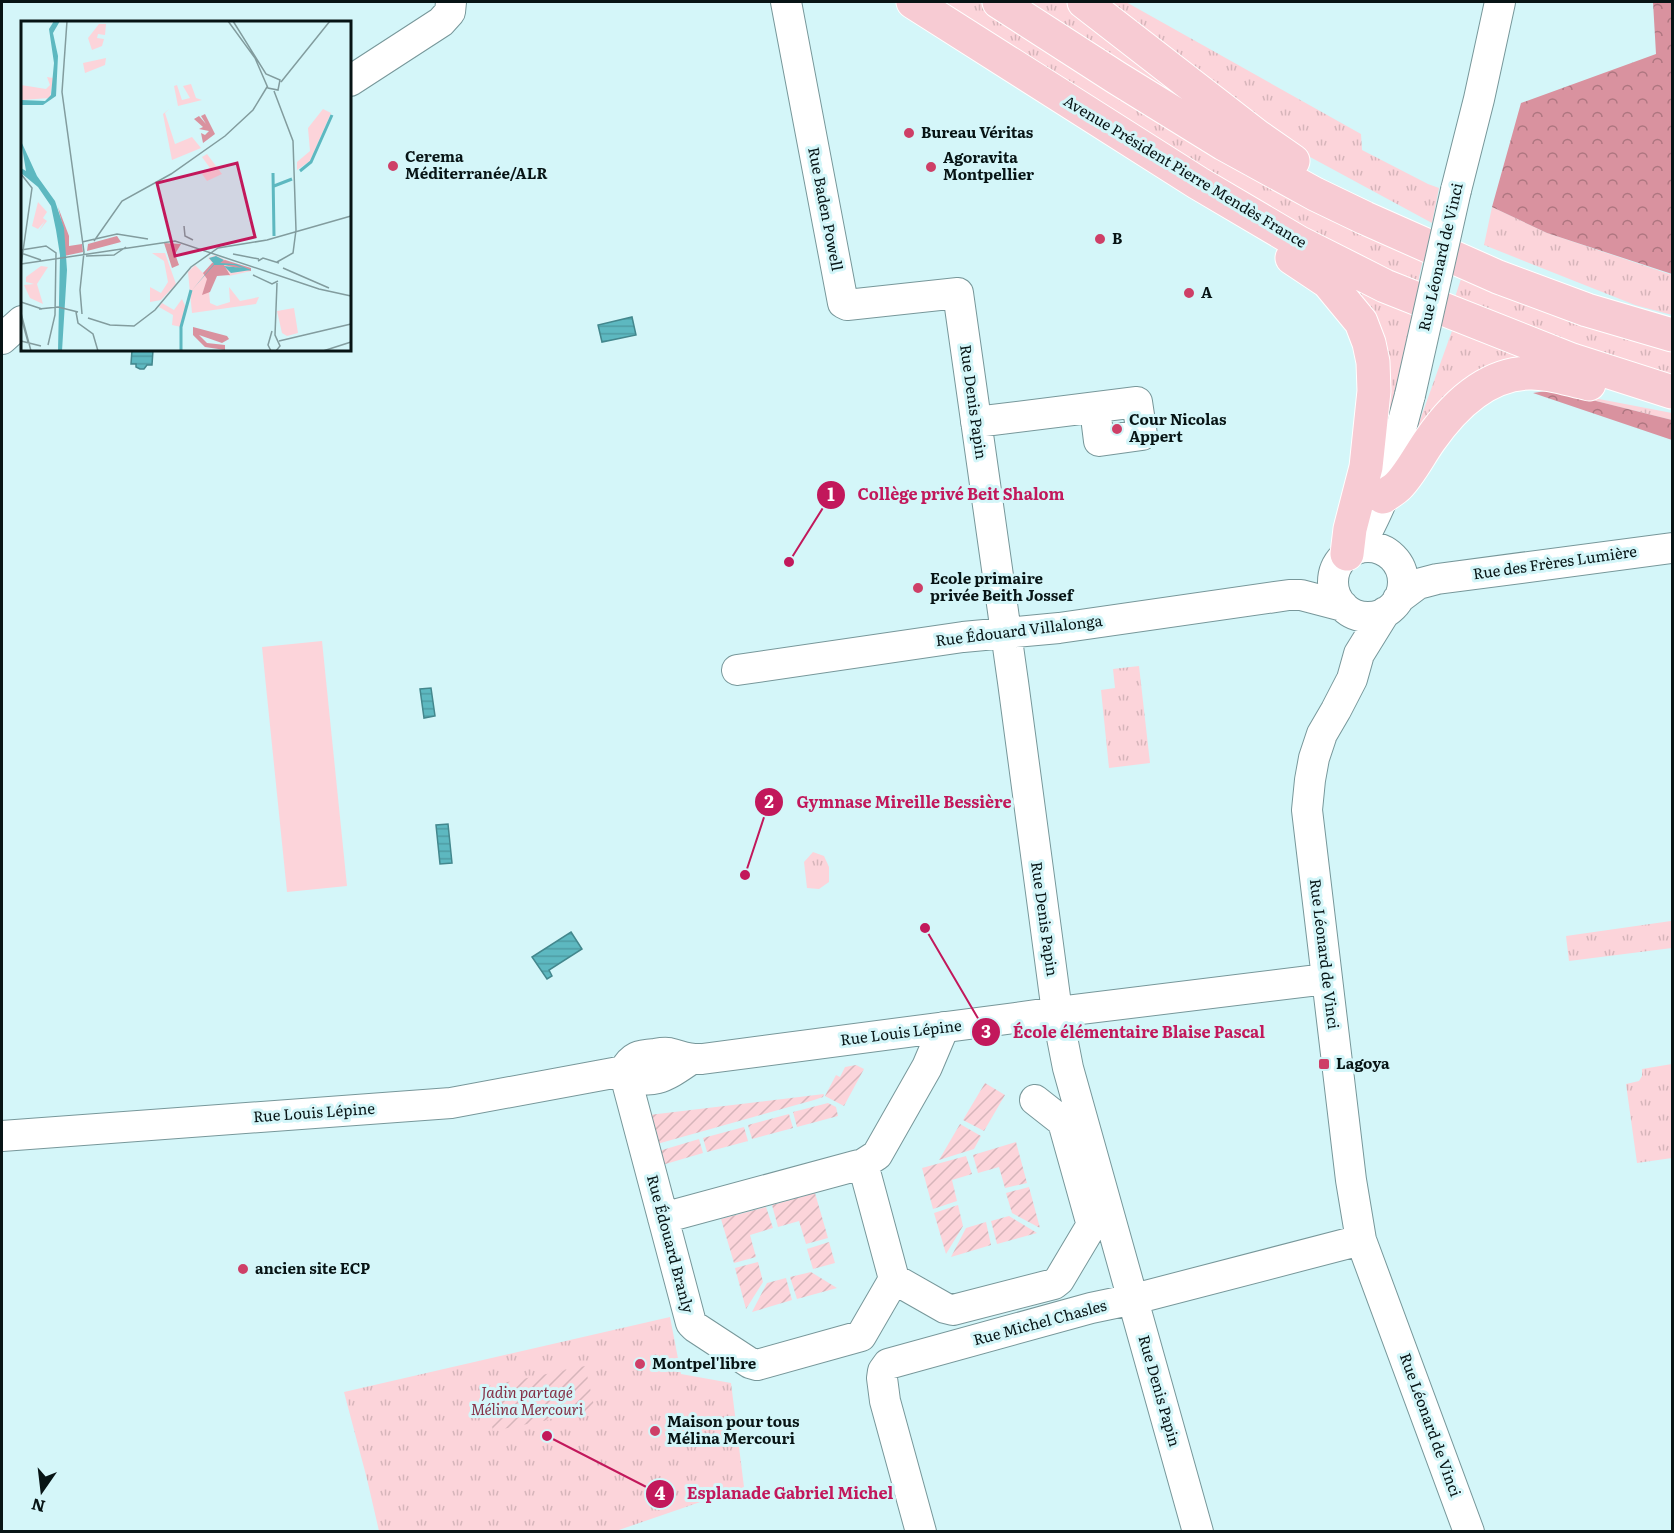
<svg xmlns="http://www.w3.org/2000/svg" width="1674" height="1533" font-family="Literata,serif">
	<defs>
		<pattern id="grass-tufts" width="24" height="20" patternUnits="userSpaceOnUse" patternTransform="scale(1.5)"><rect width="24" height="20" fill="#fcd4da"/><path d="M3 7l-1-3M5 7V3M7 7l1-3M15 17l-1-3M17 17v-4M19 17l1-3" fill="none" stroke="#d6b5ba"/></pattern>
		<pattern id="forest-crowns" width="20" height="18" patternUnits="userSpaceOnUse" patternTransform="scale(1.5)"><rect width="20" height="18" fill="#d9929f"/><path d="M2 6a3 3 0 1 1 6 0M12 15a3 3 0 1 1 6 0" fill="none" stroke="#ae7680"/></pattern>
		<pattern id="garden-furrows" width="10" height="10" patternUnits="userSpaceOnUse" patternTransform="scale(1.5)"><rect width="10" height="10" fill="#fcd4da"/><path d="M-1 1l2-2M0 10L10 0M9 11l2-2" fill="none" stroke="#d6b5ba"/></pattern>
		<pattern id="water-rules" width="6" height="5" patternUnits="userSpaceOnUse" patternTransform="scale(1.5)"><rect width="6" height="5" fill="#5db8c0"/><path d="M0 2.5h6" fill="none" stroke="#4f9da4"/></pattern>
	</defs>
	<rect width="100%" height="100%" fill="#d4f6f9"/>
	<!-- grass -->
	<path fill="url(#grass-tufts)" d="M938,2H979L1126,98L1423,259L1417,287L1325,243Z
		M1028,2H1068L1243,140Z
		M1104,2H1126L1361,134L1362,150L1428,184L1439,188L1432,223L1299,151Z
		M1492,207L1547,233L1672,275V315L1635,305L1484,245Z
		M1462,276L1672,350V379L1454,300Z
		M1341,278L1413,313L1379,471Z
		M1453,328L1522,356L1410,448Z
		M1552,390L1672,413V420Z
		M1139,666L1150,763L1109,768L1101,690L1115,688L1113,669Z
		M813,852L824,856L829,867V882L819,889L807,888L804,862Z
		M1671,921L1672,948L1569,961L1566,936Z
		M1672,1064V1158L1637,1163L1626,1084L1639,1081L1642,1076V1069Z
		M670,1317L681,1374L731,1383L744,1487L616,1531H379L367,1479L344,1392Z"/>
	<!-- forest -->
	<path fill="url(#forest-crowns)" d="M1653,2H1672V274L1547,233L1492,207L1521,103L1656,54Z
		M1552,390L1672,420V440L1533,393Z"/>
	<!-- garden -->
	<path fill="url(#garden-furrows)" d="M856,1065L864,1069L844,1106L825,1096L836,1075L840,1077L845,1067Z
		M985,1083L1005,1095L984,1131L963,1120Z
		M824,1094L823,1097L814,1100L657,1144L649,1115Z
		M828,1103L836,1107L838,1116L797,1127L793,1112Z
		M789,1114L793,1128L752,1139L748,1125Z
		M960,1124L981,1136L974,1149L939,1160Z
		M744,1127L748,1141L707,1152L703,1138Z
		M699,1139L703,1153L662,1165L659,1151Z
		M1016,1142L1027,1183L1005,1188L999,1167L978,1173L973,1155Z
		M966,1156L972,1174L952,1180L957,1201L933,1209L922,1168Z
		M1029,1187L1040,1228L1012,1213L1006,1193Z
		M815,1193L828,1238L806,1244L799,1221L778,1227L772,1205Z
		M958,1205L963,1226L946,1254L934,1213Z
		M766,1207L773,1228L750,1235L756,1257L734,1263L721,1219Z
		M1009,1216L1037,1233L997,1244L991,1221Z
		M986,1222L991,1245L951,1257L966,1228Z
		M829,1242L835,1263L813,1269L807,1249Z
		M758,1262L763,1282L746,1309L735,1268Z
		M811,1272L837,1288L797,1299L790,1277Z
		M786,1278L792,1300L752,1312L767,1283Z
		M585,1366L595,1410L493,1431L484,1387Z"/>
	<!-- pitch -->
	<path fill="#fcd4da" d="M322,641L347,886L287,892L262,647Z"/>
	<!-- water -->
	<path fill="url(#water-rules)" stroke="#43878d" stroke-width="1.5" d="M632,317L636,335L602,342L598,325Z
		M132,350H153L152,365H147L144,369H140L136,367V364H131Z
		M431,688L435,716L424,718L420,689Z
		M448,824L452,863L440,864L436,825Z
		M571,932L582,949L549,970L552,976L547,979L532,957Z"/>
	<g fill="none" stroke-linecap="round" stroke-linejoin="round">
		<defs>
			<path id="minor" d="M786,2L843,303L847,305L958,293L1013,682L1057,1012L1068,1068L1198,1532
				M350,81L441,22L450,12L451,2
				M1456,190L1479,99L1500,2
				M2,339L22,321
				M976,422L1137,402L1142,435L1099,441L1095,409
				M1333 582a35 35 0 1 1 70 0a35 35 0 1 1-70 0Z
				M1360,548C1367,530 1377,514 1383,497L1410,395
				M1398,599L1418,584L1437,579L1672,548
				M1385,612L1359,654L1352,679L1336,710L1322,734L1314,758L1310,780L1307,810L1351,1180L1361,1240L1469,1532
				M737,670L963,637L1059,628L1289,595H1301L1343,606
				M624,1071C632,1056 639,1055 655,1054C660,1053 664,1052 669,1053C682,1056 688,1060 702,1059L1015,1018L1057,1012L1326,979
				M624,1071L691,1323L695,1327L750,1363L757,1365L861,1336L894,1279
				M2,1136L451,1103L624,1071C650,1089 668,1075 690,1060
				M863,1164L894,1279
				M663,1218L855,1166L863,1164L877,1155L927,1067L944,1027
				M894,1279L945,1308L953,1310L1054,1284L1059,1280L1090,1228L1091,1222L1063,1122L1035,1100
				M921,1532L885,1401L882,1378L883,1371L888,1364L1091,1308L1134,1299L1361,1240"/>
			<path id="major" d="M913,2L1198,183L1298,242L1385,286L1572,360L1672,392
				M999,2L1117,78L1224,144L1315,194L1365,218L1498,277L1587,310L1672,335
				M1084,2L1257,136L1293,161
				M1292,258L1328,282L1361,322L1369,343L1373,362L1374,391L1366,467L1350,529L1347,554
				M1383,497C1388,493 1394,490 1398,486C1410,474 1420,454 1430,440C1453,407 1486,374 1529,373C1549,372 1570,380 1589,384"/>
		</defs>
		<!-- minor casing -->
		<use href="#minor" stroke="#77979a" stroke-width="32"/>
		<!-- major casing -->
		<use href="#major" stroke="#fff" stroke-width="35"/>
		<!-- minor -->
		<use href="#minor" stroke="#fff" stroke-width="30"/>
		<!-- major -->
		<use href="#major" stroke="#f7cbd3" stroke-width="33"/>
		<defs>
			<path id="minor-bridge" d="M1410,395L1456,190"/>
		</defs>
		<!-- minor-bridge casing -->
		<use href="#minor-bridge" stroke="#77979a" stroke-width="32" stroke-linecap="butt"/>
		<!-- minor-bridge -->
		<use href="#minor-bridge" stroke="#fff" stroke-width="30"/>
	</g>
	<!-- markers -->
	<g fill="#ce3f67" stroke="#d4f6f9" stroke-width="2">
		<circle cx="909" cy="133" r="6"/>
		<circle cx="393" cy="166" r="6"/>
		<circle cx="931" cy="167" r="6"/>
		<circle cx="1100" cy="239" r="6"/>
		<circle cx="1189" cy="293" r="6"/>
		<circle cx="1117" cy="429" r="6"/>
		<circle cx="918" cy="588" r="6"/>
		<rect x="1318" y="1058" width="12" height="12" rx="3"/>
		<circle cx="243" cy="1269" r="6"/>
		<circle cx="640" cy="1364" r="6"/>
		<circle cx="655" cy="1431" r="6"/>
	</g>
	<g text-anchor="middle" stroke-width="6" stroke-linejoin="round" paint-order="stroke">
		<!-- poi labels -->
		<g font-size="15" font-weight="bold" fill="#071415" stroke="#d4f6f9" text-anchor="start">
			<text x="921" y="138">Bureau Véritas</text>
			<text x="405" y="162">Cerema<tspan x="405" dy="17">Méditerranée/ALR</tspan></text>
			<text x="943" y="163">Agoravita<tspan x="943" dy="17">Montpellier</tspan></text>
			<text x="1112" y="244">B</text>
			<text x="1201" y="298">A</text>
			<text x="1129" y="425">Cour Nicolas<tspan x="1129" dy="17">Appert</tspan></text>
			<text x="930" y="584">Ecole primaire<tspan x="930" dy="17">privée Beith Jossef</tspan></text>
			<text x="1336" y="1069">Lagoya</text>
			<text x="255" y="1274">ancien site ECP</text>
			<text x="652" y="1369">Montpel'libre</text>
			<text x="667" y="1427">Maison pour tous<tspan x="667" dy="17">Mélina Mercouri</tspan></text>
		</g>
		<!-- street labels -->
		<g font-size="15" fill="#071415" stroke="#d4f6f9">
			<text transform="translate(1185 172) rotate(31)" y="5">Avenue Président Pierre Mendès France</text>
			<text transform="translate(825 209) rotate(79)" y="5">Rue Baden Powell</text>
			<text transform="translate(1441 257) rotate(-77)" y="5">Rue Léonard de Vinci</text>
			<text transform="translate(973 402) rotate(82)" y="5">Rue Denis Papin</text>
			<text transform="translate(1555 563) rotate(-8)" y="5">Rue des Frères Lumière</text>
			<text transform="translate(1019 631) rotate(-7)" y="5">Rue Édouard Villalonga</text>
			<text transform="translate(1044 919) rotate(82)" y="5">Rue Denis Papin</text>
			<text transform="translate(1324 954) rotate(83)" y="5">Rue Léonard de Vinci</text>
			<text transform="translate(901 1033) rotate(-7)" y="5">Rue Louis Lépine</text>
			<text transform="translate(314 1113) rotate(-4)" y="5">Rue Louis Lépine</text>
			<text transform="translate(670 1244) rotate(75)" y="5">Rue Édouard Branly</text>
			<text transform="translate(1040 1323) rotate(-15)" y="5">Rue Michel Chasles</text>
			<text transform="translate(1159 1391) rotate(74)" y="5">Rue Denis Papin</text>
			<text transform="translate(1430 1425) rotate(70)" y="5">Rue Léonard de Vinci</text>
		</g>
		<!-- park labels -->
		<g font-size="15" font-style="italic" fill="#853046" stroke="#d4f6f9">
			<text x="527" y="1398">Jadin partagé<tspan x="527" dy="17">Mélina Mercouri</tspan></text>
		</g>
	</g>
	<!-- overview -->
	<g transform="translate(21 21)">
		<rect width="330" height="330" fill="#d4f6f9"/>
		<path d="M78,3H85L84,14L77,13L76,17L83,18L81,25L71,29L67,17ZM26,56L32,57L29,77L0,79V64L25,68L29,64ZM170,63L175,77L181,79L157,85L153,65L156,64L161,79L169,77L162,65ZM148,88L144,92L154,123L171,116L180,127L151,139L142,93ZM302,88L310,92L289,140L276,149V141L289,130L287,107ZM186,133L201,153L186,160L181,153L189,147L181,136ZM131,232H144L155,263L140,279L129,281V266L140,272L147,261L143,240ZM194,234L230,250L208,255L207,250L202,251L190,258L182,272L188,271L189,282L196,285L209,281L208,266L219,280L238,276L235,283L171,292L167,251L174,244L182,252L192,243L187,237ZM20,245L27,246L16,263L22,283L9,277L3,264L13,263L5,261V256ZM273,287L277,312L266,315L261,312L256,290Z" fill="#fcd4da"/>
		<path d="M184,93L194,113L182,122L180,112L184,114L188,110L178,108L182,106L173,98L178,95L185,103L180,95ZM37,186L48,215V225L61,223L62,231L43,235V211ZM96,215L100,221L66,230L67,223ZM143,222L160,223L154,233L158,244L151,247ZM204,239L230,247V250L203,244L209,254L196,255L189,271L181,274L186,258L182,252L191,242ZM172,306L206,315L208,318L201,322L178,314L186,322L204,324V329L184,326L172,314Z" fill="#d9929f"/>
		<path d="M17,181L26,191L22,197L26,200L18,210L24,200L17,208L11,205Z" fill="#fcd4da"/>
		<path d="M85,37L84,44L64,52L62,42ZM161,278L166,289L160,306L151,304L152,294L138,286L141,282L153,289Z" fill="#fcd4da"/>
		<path d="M33,0H39L32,12L37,35L35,75L22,84H0V79L24,80L30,74L33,42L28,8ZM0,120L16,155L34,180L43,207L46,249L41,330H37L39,234L35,209L30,185L17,166L0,152V147L5,150ZM195,235L203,239L199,242L215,243L230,249L210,252L203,245L222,247L213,244H193L171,269L193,243L188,237Z" fill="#5db8c0"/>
		<path fill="none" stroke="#5db8c0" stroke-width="3" d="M279,150L290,141L311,94M252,152L253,215M253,165L271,158M160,330V306L170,269"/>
		<path fill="none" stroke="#829c9e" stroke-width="1.5" d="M46,0L41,71L63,231L59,269L61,293M207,0L234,37L247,67L257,69L259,59L245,53L212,0M260,61L309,0M253,70L272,120L275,209L272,232L256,241M0,153L11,167L0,244M163,205L164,215L172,219M73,220L101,180L150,153L204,115L232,89L246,66M61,221L96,213L127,218M0,229L25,225L35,232L34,294L27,324M0,232L20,239M212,233L238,238M65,235L93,234L105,226M237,240L242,237L258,242M0,243L154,220L298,268L330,275M262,247L308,267M232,254L251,263L257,260M0,281L21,288M18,288L37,286L57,291M55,291L57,302L72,313L77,330M0,292L10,330M0,296L7,321M67,297L89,304L113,305L134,289L170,246L197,227L246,219L330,195M0,320L20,325M258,320L330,303M250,330L247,324L251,310M255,330L259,325L254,314L256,262M302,330L330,321"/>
		<path fill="#c2185b" fill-opacity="0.15" stroke="#c2185b" stroke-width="3" d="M216,142L234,216L154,235L136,162Z"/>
		<rect width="330" height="330" fill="none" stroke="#071415" stroke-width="3"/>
	</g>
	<!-- callouts -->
	<path fill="none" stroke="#c2185b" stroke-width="2" d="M789 562L831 495M745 875L769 802M925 928L986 1032M547 1436L660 1494"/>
	<g fill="#c2185b" stroke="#d4f6f9" stroke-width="2">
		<circle cx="789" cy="562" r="6"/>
		<circle cx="745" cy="875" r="6"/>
		<circle cx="925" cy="928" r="6"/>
		<circle cx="547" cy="1436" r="6"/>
		<circle cx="831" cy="495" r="15"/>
		<circle cx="769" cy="802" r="15"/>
		<circle cx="986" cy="1032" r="15"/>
		<circle cx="660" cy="1494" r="15"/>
	</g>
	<g font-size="18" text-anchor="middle" font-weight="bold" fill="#fff">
		<text x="831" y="501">1</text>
		<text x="769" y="808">2</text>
		<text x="986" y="1038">3</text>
		<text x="660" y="1500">4</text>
	</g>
	<g font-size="16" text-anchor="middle" font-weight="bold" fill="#c2185b" stroke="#d4f6f9" stroke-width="6" stroke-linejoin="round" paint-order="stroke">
		<text x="961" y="500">Collège privé Beit Shalom</text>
		<text x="904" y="808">Gymnase Mireille Bessière</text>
		<text x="1139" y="1038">École élémentaire Blaise Pascal</text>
		<text x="790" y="1499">Esplanade Gabriel Michel</text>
	</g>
	<!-- border -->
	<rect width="1674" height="1533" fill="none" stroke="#071415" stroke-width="6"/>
	<!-- north arrow -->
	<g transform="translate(42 1491) rotate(194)" stroke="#d4f6f9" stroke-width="4.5" paint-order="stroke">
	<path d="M0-4.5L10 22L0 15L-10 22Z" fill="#071415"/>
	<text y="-9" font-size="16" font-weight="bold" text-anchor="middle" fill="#071415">N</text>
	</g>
</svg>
